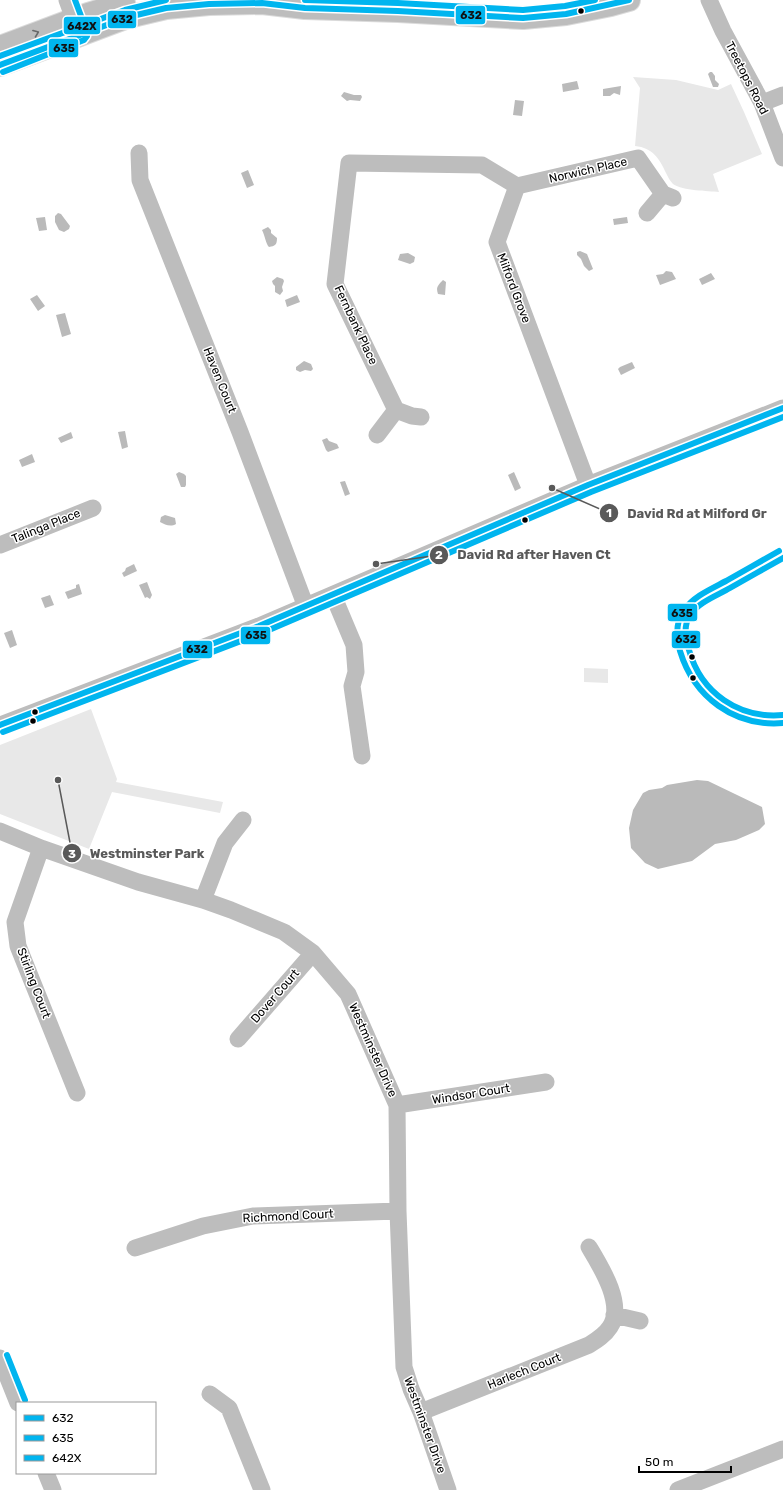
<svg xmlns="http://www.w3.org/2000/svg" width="783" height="1490" font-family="Rubik,sans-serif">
	<rect width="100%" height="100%" fill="#fff"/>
	<!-- green -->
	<path fill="#e8e8e8" d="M633,77L676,80L718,90L731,84L744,112L762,154L713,174L719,192C708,191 683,191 673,184C670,181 668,177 666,173C659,158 653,148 635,146L640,88Z
		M584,668L608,669V683L584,682Z
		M91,709L117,779L116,782L223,802L220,813L112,792L89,849L0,814V745Z"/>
	<!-- water -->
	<path fill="#bababa" d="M710,72H712L715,76V80L719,84L718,87H713L708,74Z
		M577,81L579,89L563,92L562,84Z
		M621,86L620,95L614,93L610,96H603V89Z
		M344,92L354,95H361L362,97L360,101L350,100L347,101L341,96Z
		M515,100L524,101L522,116L513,115Z
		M248,170L254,185L247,188L241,173Z
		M58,213L61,214L70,226L69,229L64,232L59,230L55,222V216Z
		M45,217L47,230L39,231L36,218Z
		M627,217L628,223L614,225L613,219Z
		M268,227L271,230V233L277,238C277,245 275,246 269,247C266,244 265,236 262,230Z
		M580,251L587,254L593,269L589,271L584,266L581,259L577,255V252Z
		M408,253L415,257L414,262L410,264L398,260L400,254Z
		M666,271L672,272L676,279L660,285L656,275L663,274Z
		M711,273L715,279L702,285L699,279Z
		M277,277L283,279L284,281L282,287L283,291L280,295L275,292V286L273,284L272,281Z
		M443,280L446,282L445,295L438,294C436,288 437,286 443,280Z
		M37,295L45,306L38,311L30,299Z
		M297,295L300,302L287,307L285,300Z
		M65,313L71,334L62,337L56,315Z
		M304,361L311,364L313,369L311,371L305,370L300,372L296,370V367Z
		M632,362L635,368L621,375L618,369L620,367Z
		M125,431L128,447L122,449L118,432Z
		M71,432L73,438L61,443L58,438Z
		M327,438L329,441L337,444L339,448L328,452L326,450L322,440Z
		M32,454L35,462L22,467L19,460Z
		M179,472L184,474L186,476V485L185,487H181L176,474Z
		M514,472L521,488L515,491L508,475Z
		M345,481L350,494L345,496L340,482Z
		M165,515L175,518L176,524C171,527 165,525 160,522L161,517Z
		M134,564L137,571L124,577L122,573L125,571L126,568Z
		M147,582L152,595L150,599L147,597L145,598L139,585Z
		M79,584L82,594L68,599L65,592L76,588V585Z
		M50,595L54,605L45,608L41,598Z
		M12,630L17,645L10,648L4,633Z
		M697,780L708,781L762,807L765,824L759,830L736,840L715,844L692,861L658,869L645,863L631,848L629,828L633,810L643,793L649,790L662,788L667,785Z"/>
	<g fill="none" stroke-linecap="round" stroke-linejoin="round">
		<defs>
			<path id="major" d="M0,47L88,14L124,3
				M0,65L128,17L166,8L209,4L262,3L305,8L398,11L523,18L566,14L611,5L629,0"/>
		</defs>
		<!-- major casing -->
		<use href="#major" stroke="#dbdbdb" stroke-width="24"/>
		<!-- minor -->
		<path stroke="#bdbdbd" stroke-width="17" d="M67,0L78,30
			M709,0L723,31L762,103L783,158
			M762,103L783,95
			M139,153L140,180L240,432L306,607
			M517,186L638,158L663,194
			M647,213L663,194L673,198
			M396,410L335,284L349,163L482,165L517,186L497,242L588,485
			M377,435L396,410L412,416L421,417
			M0,545L93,508
			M333,595L354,645L356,672L352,686L362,756
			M0,725L259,626L588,485L783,408
			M0,831L41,848L138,882L203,900L231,910L284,932L313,953L348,994L397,1105L398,1211L404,1367L411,1389L421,1412L448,1490
			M41,848L15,922L18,946L77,1093
			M203,900L225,843L243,820
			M238,1039L313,953
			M397,1105L546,1082
			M135,1248L203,1226L253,1216L398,1211
			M614,1315L640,1321
			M0,1358L18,1403
			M210,1394L229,1408L262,1490
			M421,1412L589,1345C597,1340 605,1335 610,1327C625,1305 601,1267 589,1247
			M46,1473L53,1490
			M678,1490L783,1449"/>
		<!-- major -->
		<use href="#major" stroke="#bdbdbd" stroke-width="22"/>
		<defs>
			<path id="bus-1" d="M0,65L128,17L166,8L209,4L262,3L305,8L398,11L523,18L566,14L629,0
				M783,558C765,568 748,578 730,588C716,596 699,602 690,615C683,626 685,638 689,650C701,693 739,719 783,715
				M0,725L259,626L588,485L783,408"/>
			<path id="bus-2" d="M3,72L84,40L87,36V32L75,0
				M779,551C761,561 744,571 726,581C711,589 694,596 684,610C675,623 676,637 680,651C694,697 734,727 783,723
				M3,732L262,633L591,492L783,417"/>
			<path id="bus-3" d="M305,0L398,3L523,10L565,6L595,0
				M0,56L125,10L166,0
				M7,1355L25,1400"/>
		</defs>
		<!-- bus-1 casing -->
		<use href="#bus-1" stroke="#fff" stroke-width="9"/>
		<!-- bus-2 casing -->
		<use href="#bus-2" stroke="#fff" stroke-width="9"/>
		<!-- bus-3 casing -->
		<use href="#bus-3" stroke="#fff" stroke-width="9"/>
		<!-- bus-1 -->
		<use href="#bus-1" stroke="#00b5ef" stroke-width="6"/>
		<!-- bus-2 -->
		<use href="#bus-2" stroke="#00b5ef" stroke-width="6"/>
		<!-- bus-3 -->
		<use href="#bus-3" stroke="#00b5ef" stroke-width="6"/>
	</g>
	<!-- one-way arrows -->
	<defs><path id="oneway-chevron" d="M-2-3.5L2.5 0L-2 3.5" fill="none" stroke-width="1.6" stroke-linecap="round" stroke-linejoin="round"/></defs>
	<use stroke="#686868" href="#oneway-chevron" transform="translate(36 33) rotate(-21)"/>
	<!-- markers -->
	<g fill="#000" stroke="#fff" stroke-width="1.5">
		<circle cx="581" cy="11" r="3.5"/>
		<circle cx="525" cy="520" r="3.5"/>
		<circle cx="692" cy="657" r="3.5"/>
		<circle cx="693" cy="678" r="3.5"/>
		<circle cx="35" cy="712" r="3.5"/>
		<circle cx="33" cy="721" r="3.5"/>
	</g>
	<g text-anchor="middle" stroke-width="3" stroke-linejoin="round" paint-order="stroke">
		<!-- street labels -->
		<g font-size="12" fill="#000" stroke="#fff">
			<text transform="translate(747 78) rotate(63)" y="4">Treetops Road</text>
			<text transform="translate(588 170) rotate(-13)" y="4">Norwich Place</text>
			<text transform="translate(514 288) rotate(69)" y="4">Milford Grove</text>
			<text transform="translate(356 325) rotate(65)" y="4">Fernbank Place</text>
			<text transform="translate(220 380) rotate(68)" y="4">Haven Court</text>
			<text transform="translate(46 526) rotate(-22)" y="4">Talinga Place</text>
			<text transform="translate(34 983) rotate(69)" y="4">Stirling Court</text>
			<text transform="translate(275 996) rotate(-49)" y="4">Dover Court</text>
			<text transform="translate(373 1050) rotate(66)" y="4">Westminster Drive</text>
			<text transform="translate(471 1094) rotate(-9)" y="4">Windsor Court</text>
			<text transform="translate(288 1216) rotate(-3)" y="4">Richmond Court</text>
			<text transform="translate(524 1371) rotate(-22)" y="4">Harlech Court</text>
			<text transform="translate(425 1425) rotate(70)" y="4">Westminster Drive</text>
		</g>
	</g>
	<!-- callouts -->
	<path fill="none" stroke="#595959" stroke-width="1.5" d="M552 488L609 513M376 564L439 555M58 780L72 853"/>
	<g fill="#595959" stroke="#fff" stroke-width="1.5">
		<circle cx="552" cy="488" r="4"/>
		<circle cx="376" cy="564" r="4"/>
		<circle cx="58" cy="780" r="4"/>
		<circle cx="609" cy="513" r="10"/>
		<circle cx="439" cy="555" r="10"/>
		<circle cx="72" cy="853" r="10"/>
	</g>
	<g font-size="12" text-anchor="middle" font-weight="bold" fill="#fff">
		<text x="609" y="517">1</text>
		<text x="439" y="559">2</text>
		<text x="72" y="858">3</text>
	</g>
	<g font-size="13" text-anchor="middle" font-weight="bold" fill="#595959" stroke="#fff" stroke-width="3" stroke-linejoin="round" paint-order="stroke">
		<text x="697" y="518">David Rd at Milford Gr</text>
		<text x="534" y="559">David Rd after Haven Ct</text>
		<text x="147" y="858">Westminster Park</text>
	</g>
	<g stroke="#fff" stroke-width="1.5">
		<rect x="455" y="5" width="31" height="20" rx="4" fill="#00b5ef"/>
		<rect x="107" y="10" width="30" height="19" rx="4" fill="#00b5ef"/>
		<rect x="63" y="16" width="38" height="19" rx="4" fill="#00b5ef"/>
		<rect x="48" y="38" width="31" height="20" rx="4" fill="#00b5ef"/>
		<rect x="667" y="603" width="31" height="19" rx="4" fill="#00b5ef"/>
		<rect x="240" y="626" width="31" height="19" rx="4" fill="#00b5ef"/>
		<rect x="671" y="630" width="30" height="19" rx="4" fill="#00b5ef"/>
		<rect x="182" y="640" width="31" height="19" rx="4" fill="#00b5ef"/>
	</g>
	<g font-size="11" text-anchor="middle" font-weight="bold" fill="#111">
		<text x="471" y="19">632</text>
		<text x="122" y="23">632</text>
		<text x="82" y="30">642X</text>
		<text x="64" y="52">635</text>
		<text x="682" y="617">635</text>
		<text x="256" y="639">635</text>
		<text x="686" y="643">632</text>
		<text x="197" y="653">632</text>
	</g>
	<!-- legend -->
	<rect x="16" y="1402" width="140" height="72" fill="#ffffff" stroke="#999999"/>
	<rect x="24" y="1415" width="20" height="6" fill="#00b5ef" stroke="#999999"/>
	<text x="52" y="1422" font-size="12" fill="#000000">632</text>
	<rect x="24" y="1435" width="20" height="6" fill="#00b5ef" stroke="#999999"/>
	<text x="52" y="1442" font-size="12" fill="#000000">635</text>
	<rect x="24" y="1455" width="20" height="6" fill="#00b5ef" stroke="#999999"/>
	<text x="52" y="1462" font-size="12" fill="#000000">642X</text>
	<!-- scale -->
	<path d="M639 1466v6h92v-6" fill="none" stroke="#000000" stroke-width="2"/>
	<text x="645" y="1466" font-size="12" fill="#000000" stroke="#ffffff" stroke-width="3" paint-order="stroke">50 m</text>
</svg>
